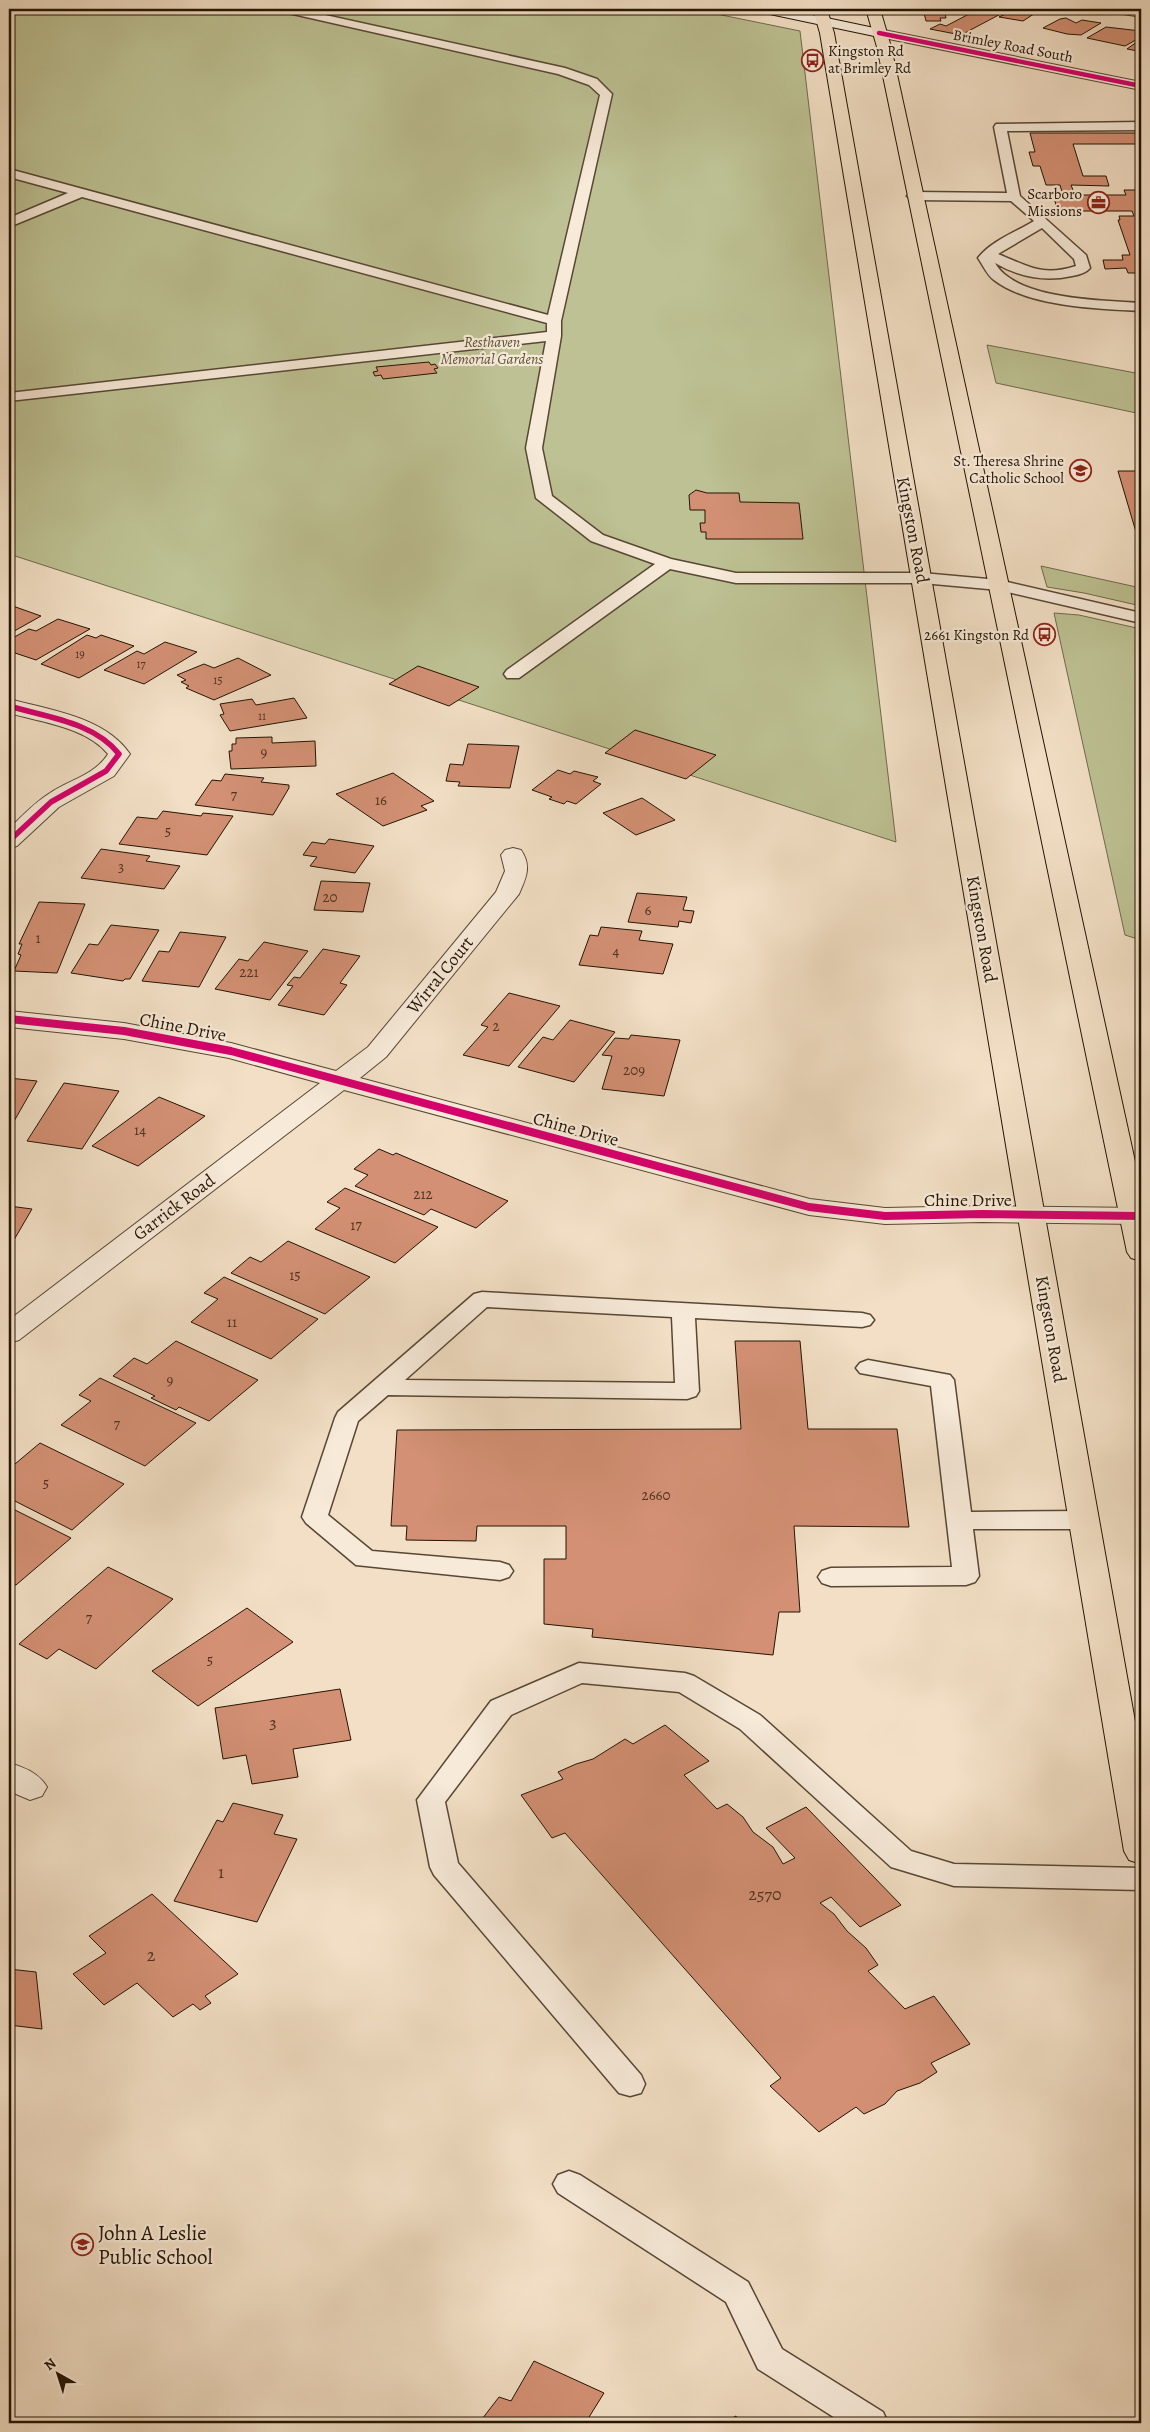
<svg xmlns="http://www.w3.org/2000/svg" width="1150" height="2432" font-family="Alegreya,serif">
	<rect width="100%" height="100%" fill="#f2dfc5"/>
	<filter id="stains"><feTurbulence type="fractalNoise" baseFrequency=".004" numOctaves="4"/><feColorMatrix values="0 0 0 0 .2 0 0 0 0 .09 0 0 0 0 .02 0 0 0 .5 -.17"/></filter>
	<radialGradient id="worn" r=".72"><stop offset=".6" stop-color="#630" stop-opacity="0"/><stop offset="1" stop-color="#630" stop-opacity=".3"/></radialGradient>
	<!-- green -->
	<path fill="#bdc193" stroke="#706a4b" d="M9,9H692L800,31L896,842L9,554Z
		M987,345L1141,374V414L996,383Z
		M1041,566L1141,588V606L1084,593L1047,587Z
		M1054,613L1079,615L1141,629V940L1125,935Z"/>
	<!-- building -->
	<path fill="#d39074" stroke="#241403" d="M923,9H944L946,18H940L941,21H926Z
		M970,9H1010L961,35L930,29L940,24L946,26L969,14L962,13Z
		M1017,9H1035L1040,10L1023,21L999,17Z
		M1066,18L1076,23L1082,20L1101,23L1081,35L1067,34L1043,28L1060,19Z
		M1106,27L1141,31V37L1125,46L1087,38Z
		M1141,39V54L1135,53L1138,51L1127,49Z
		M1030,133H1141V144H1073L1083,176H1106L1109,186L1071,185L1075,195H1126L1124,190H1141V289L1136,273H1128L1126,268L1105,269L1103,260H1123L1122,255H1130L1118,220H1120L1119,216H1134L1132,211H1058L1052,192H1062L1060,185H1046L1040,166H1033L1029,152H1035Z
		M429,362L431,365L435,364L438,368L434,369L437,373L383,379L381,375L375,376L373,372L378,371L376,367Z
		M1118,471H1141V549Z
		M696,490L707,493H739L740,502L799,503L803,539H706V532H701L700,523H705V510H690L689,495Z
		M9,606L10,605L41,616L9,634Z
		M58,619L90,629L36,660L9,651V640L29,629L36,631Z
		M87,635L96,638L101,635L134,646L79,678L41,664Z
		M165,642L197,652L144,684L104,670L137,651L144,654Z
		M238,658L271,675L214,700L186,688L189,686L181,682L186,680L177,675L204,664L214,668Z
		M418,666L479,687L449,706L389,684Z
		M294,698L307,718L230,731L220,715L224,714L220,704L252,699L256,705Z
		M635,730L716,755L686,779L605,753Z
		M272,737V743L315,741L316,766L231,769L229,751H232V744H236V738Z
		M468,744L519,746L510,788L458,786L460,782L446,781L450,764L463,765Z
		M558,770L570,774L574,771L598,777L593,781L601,784L576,804L567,801L564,804L549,799L552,797L532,790Z
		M393,773L434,801L421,806L427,810L383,826L336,794Z
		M225,774L264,778L261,782L289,785V788L273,815L195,805L212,780L221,781Z
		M642,798L675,820L636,835L603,813Z
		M163,811L201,816L203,813L233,816L207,855L119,844L137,817L157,819Z
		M329,839L374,846L355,873L310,866L317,857L303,855L312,842L325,844Z
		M101,849L150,856L146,861L180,866L164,889L81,878Z
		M321,881L370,883L363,912L314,910Z
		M637,893L687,897L683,910L694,911L691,923L679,921L678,927L628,922Z
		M39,902L85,904L57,973L14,971L21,955L18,954L22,944H19Z
		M111,925L159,930L130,979H125L123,981L71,973L89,944L98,945Z
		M601,927L642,931L639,940L673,944L663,974L579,965L590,935L598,936Z
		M180,932L226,937L199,987L142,981L159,951L169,952Z
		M264,942L308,951L270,1000L215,989L239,959L248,961Z
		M323,949L360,956L340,983L347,985L324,1015L278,1005L293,986L287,985L294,977L300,978Z
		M509,993L560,1006L509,1066L463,1055L488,1027L481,1025Z
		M570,1020L615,1032L574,1082L518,1067L543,1037L553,1040Z
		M631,1035L680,1040L664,1096L602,1089L612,1056L602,1055L615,1038L629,1039Z
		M9,1078L37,1081L9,1130Z
		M64,1083L119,1091L82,1149L27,1141Z
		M159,1097L205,1116L138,1166L92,1146Z
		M379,1149L393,1155L396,1153L508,1201L476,1228L431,1209L424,1215L355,1186L368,1175L354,1169Z
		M345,1188L438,1227L395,1263L315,1229L340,1208L327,1202Z
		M9,1206L32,1209L11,1245H9Z
		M288,1241L370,1277L325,1314L231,1273L250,1257L261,1262Z
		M224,1277L318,1319L271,1359L191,1322L218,1299L204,1293Z
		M176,1341L258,1380L209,1421L179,1407L176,1410L151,1398L155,1396L113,1376L134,1358L147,1364Z
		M735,1341H800L808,1429H897L909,1527L794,1526L800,1612H779L773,1655L592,1637L593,1629L544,1624V1559H566V1526H477L476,1541L406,1540L407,1526H391L397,1430L741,1429Z
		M100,1378L196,1423L145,1466L61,1425L91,1401L79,1395Z
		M40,1443L124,1484L72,1530L9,1498V1469Z
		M9,1507L71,1538L16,1585L9,1582Z
		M108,1567L173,1599L96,1669L59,1649L47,1659L19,1644Z
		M247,1608L293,1642L198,1706L152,1671Z
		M340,1689L351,1740L293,1749L298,1777L252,1784L246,1755L223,1759L215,1708Z
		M665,1725L709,1761L684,1775L717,1809L727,1804L743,1817L753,1832L773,1847L783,1864L795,1858L766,1828L806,1807L901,1905L860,1927L831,1897L820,1903L834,1914L847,1931L866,1948L878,1965L868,1971L905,2009L934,1996L970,2044L931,2063L937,2072L920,2083L897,2091L885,2104L864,2114L856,2107L819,2132L770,2086L781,2078L565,1833L552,1838L521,1795L563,1779L558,1772L576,1764L593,1759L625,1739L633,1744Z
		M233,1803L283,1815L274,1834L297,1839L257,1922L174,1901L217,1820L223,1822Z
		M152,1894L238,1974L205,1996L211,2003L200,2010L193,2004L173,2017L137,1983L104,2005L73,1974L106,1953L89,1936Z
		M9,1969L36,1972L42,2029L9,2025Z
		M534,2361L604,2393L586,2422L588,2423H479L499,2397L511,2401Z
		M735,2416L748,2423H730Z"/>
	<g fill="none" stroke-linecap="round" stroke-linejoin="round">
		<defs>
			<path id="service" d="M278,9H298L565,68L597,79L612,94L561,321V336L542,448L552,496L603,535L671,559L736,573H922L999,580L1141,613V623L999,590L922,583H736L670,569L519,678H507L504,674L507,670L655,564L591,541L536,498L526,448L546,341L9,401V393L547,332V323L82,197L9,227V218L68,193L9,177V169L548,315L600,95L589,85L558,74L284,12Z
				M1141,122V130L1007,131L1020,196L1086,255L1090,268C1086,273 1078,275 1072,276C1045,282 1019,277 995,263C1016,300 1102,300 1141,303V311C1099,309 1029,307 994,280C987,275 983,265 978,258C991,241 1016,232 1034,221L1011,201L914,200L907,196L914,192L1007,193L994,127L996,124ZM1042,228L1074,259L1076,266C1042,277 1028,266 998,254Z
				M482,1292L862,1313L870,1315L874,1320L870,1325L862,1327L695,1318L699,1391L696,1396L687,1399L388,1395L358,1421L328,1515L372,1551L500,1562L509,1565L513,1571L509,1577L500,1580L356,1565L306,1523L302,1517L335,1418L338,1412L474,1294ZM487,1307L672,1317L675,1383L405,1380Z
				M868,1360L950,1375L954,1380L971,1512L1084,1511L1093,1514L1097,1520L1093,1526L1084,1529H973L979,1576L975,1582L966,1585L831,1586L822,1583L818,1577L822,1571L831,1568L952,1567L931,1386L860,1373L856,1368L860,1363Z
				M579,1663L685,1673L694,1676L760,1715L911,1851L954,1864L1141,1868V1890L954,1886L891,1867L740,1729L679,1692L582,1683L511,1715L445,1802L458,1863L641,2075L645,2084L641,2093L630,2096L619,2093L434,1875L430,1867L417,1800L491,1701Z
				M569,2171L580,2175L748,2282L782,2349L883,2412L888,2423H843L758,2369L726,2302L558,2193L553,2184L558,2175Z"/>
			<path id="minor" d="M1110,9H1141V17L1112,12Z
				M9,699C50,710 105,717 130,754L114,776L59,807L17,846L9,848V829C22,816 34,803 50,793C69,780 95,775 108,754C86,727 40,722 9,713Z
				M513,848L521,850C532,866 526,878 519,894L386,1057L360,1078L810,1199L885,1208L982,1206L1141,1208V1224L982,1222L885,1224L809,1215L344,1090L19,1340L9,1343V1320L320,1083L229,1058L124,1039L9,1027V1011L124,1023L231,1043L336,1071L368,1047L496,892L505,871L501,855L505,850Z
				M9,1763C24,1767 39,1773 47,1787L42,1796L30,1800L9,1791Z"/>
			<path id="tertiary" d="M879,29L1141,82V90L874,36L872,33Z"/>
			<path id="secondary" d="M758,9H784L879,29L886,33L879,37L765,13Z"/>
			<path id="primary" d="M813,9H827L834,33L1141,1755V1864L1129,1860L1124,1851L820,33Z
				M866,9H880L891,47L1141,1189V1261L1131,1258L1127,1252L877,47Z"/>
		</defs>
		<!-- service casing -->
		<use href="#service" stroke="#584734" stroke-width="3"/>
		<!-- minor casing -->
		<use href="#minor" stroke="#584734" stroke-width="2"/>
		<!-- tertiary casing -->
		<use href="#tertiary" stroke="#584734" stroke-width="2"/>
		<!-- secondary casing -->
		<use href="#secondary" stroke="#241403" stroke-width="2"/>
		<!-- primary casing -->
		<use href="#primary" stroke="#241403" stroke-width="2"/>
		<!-- service -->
		<use href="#service" fill="#f7ead9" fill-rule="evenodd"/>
		<!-- minor -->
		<use href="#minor" fill="#f7ead9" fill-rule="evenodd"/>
		<!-- tertiary -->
		<use href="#tertiary" fill="#f7ead9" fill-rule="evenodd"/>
		<!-- secondary -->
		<use href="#secondary" fill="#f7ead9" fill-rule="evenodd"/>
		<!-- primary -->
		<use href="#primary" fill="#f2dfc5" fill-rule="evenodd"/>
		<defs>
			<path id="cycleway-far2" d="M879,33L1141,86"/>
			<path id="cycleway-far1" d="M9,706C46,717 94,722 119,754L106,771L51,802L9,841"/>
			<path id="cycleway" d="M9,1019L124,1031L231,1051L809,1207L885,1216L982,1214L1141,1216"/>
		</defs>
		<!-- cycleway-far2 casing -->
		<use href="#cycleway-far2" stroke="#f7ead9" stroke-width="6"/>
		<!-- cycleway-far1 casing -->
		<use href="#cycleway-far1" stroke="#f7ead9" stroke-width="8"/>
		<!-- cycleway casing -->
		<use href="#cycleway" stroke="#f7ead9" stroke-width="11"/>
		<!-- cycleway-far2 -->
		<use href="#cycleway-far2" stroke="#d6006c" stroke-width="4.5"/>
		<!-- cycleway-far1 -->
		<use href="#cycleway-far1" stroke="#d6006c" stroke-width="5.5"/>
		<!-- cycleway -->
		<use href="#cycleway" stroke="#d6006c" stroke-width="8"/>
	</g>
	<!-- icons -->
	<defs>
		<symbol id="bus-ring" viewBox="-11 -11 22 22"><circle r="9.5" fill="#f7ead9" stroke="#8f2418" stroke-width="1.5"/><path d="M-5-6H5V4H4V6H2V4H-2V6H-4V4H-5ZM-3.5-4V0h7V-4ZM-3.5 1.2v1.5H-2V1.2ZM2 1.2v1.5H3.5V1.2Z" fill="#8f2418"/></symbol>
		<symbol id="office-ring" viewBox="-11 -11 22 22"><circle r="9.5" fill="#f7ead9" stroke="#8f2418" stroke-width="1.5"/><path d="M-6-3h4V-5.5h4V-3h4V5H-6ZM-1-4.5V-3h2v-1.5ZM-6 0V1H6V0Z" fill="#8f2418"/></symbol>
		<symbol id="school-ring" viewBox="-11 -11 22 22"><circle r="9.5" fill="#f7ead9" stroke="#8f2418" stroke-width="1.5"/><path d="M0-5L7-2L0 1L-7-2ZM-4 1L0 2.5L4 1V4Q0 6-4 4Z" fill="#8f2418"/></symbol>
	</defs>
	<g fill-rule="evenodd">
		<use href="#bus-ring" x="800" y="48" width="25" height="25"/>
		<use href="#office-ring" x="1086" y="190" width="25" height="25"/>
		<use href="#school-ring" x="1068" y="458" width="25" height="25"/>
		<use href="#bus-ring" x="1032" y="622" width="25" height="25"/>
		<use href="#school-ring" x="70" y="2232" width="25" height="25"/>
	</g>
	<g text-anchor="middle" stroke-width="4.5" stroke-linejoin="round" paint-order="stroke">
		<!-- far-number labels -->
		<g font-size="12" fill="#50331f">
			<text x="80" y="658">19</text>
			<text x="141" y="668">17</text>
			<text x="218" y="684">15</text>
			<text x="262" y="720">11</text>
		</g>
		<!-- far-street labels -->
		<g font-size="15" fill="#241403" stroke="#f7ead9">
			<text transform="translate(1013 46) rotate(11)" y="5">Brimley Road South</text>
		</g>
		<!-- far-poi labels -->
		<g font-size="15" fill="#241403" stroke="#f7ead9" text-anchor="end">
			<text x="828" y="56" text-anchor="start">Kingston Rd<tspan x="828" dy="17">at Brimley Rd</tspan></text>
			<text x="1082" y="199">Scarboro<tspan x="1082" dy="17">Missions</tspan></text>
			<text x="1064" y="466">St. Theresa Shrine<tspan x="1064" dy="17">Catholic School</tspan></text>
			<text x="1029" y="640">2661 Kingston Rd</text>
		</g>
		<!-- far-park labels -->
		<g font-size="15" font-style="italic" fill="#5a5135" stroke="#f7ead9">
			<text x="492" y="347">Resthaven<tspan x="492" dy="17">Memorial Gardens</tspan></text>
		</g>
		<!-- number labels -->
		<g font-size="15" fill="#50331f">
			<text x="264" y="757">9</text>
			<text x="234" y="800">7</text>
			<text x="381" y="805">16</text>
			<text x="168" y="836">5</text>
			<text x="121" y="872">3</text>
			<text x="330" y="902">20</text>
			<text x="648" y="915">6</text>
			<text x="38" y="943">1</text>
			<text x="616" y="956">4</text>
			<text x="249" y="977">221</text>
			<text x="496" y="1031">2</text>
			<text x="634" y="1075">209</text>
			<text x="140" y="1135">14</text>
			<text x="423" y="1199">212</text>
			<text x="356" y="1230">17</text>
			<text x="295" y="1280">15</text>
			<text x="232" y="1327">11</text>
			<text x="170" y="1385">9</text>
			<text x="117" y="1429">7</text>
			<text x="46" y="1488">5</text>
			<text x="656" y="1500">2660</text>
			<text x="89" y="1623">7</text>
			<text x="210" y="1665">5</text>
		</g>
		<!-- street labels -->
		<g font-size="18" fill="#241403" stroke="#f7ead9">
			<text transform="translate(913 530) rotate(79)" y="6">Kingston Road</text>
			<text transform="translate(982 929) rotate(80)" y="6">Kingston Road</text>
			<text transform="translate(440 975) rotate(-51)" y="6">Wirral Court</text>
			<text transform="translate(183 1027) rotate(11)" y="6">Chine Drive</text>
			<text transform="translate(576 1129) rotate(15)" y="6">Chine Drive</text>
			<text x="968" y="1206">Chine Drive</text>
			<text transform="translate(174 1207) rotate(-37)" y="6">Garrick Road</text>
			<text transform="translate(1051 1329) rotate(80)" y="6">Kingston Road</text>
		</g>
		<!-- near-number labels -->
		<g font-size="18" fill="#50331f">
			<text x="273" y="1728">3</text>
			<text x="221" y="1878">1</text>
			<text x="765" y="1900">2570</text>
			<text x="151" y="1961">2</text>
		</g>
		<!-- near-poi labels -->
		<g font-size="21" fill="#241403" stroke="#f7ead9" text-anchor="start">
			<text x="98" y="2240">John A Leslie<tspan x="98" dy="24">Public School</tspan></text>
		</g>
	</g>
	<!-- margin -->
	<rect width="1150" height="2432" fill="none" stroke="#f2dfc5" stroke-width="30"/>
	<rect x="10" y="10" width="1130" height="2412" fill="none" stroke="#241403" stroke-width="2.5"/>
	<rect x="15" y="15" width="1120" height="2402" fill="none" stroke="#241403"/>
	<!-- north arrow -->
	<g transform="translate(58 2374) rotate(321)" stroke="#f7ead9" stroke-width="4" paint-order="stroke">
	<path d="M0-4L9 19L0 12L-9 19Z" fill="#241403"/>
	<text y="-8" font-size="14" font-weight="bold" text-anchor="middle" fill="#241403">N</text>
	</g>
	<rect width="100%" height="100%" filter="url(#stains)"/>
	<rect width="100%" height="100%" fill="url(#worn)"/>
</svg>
